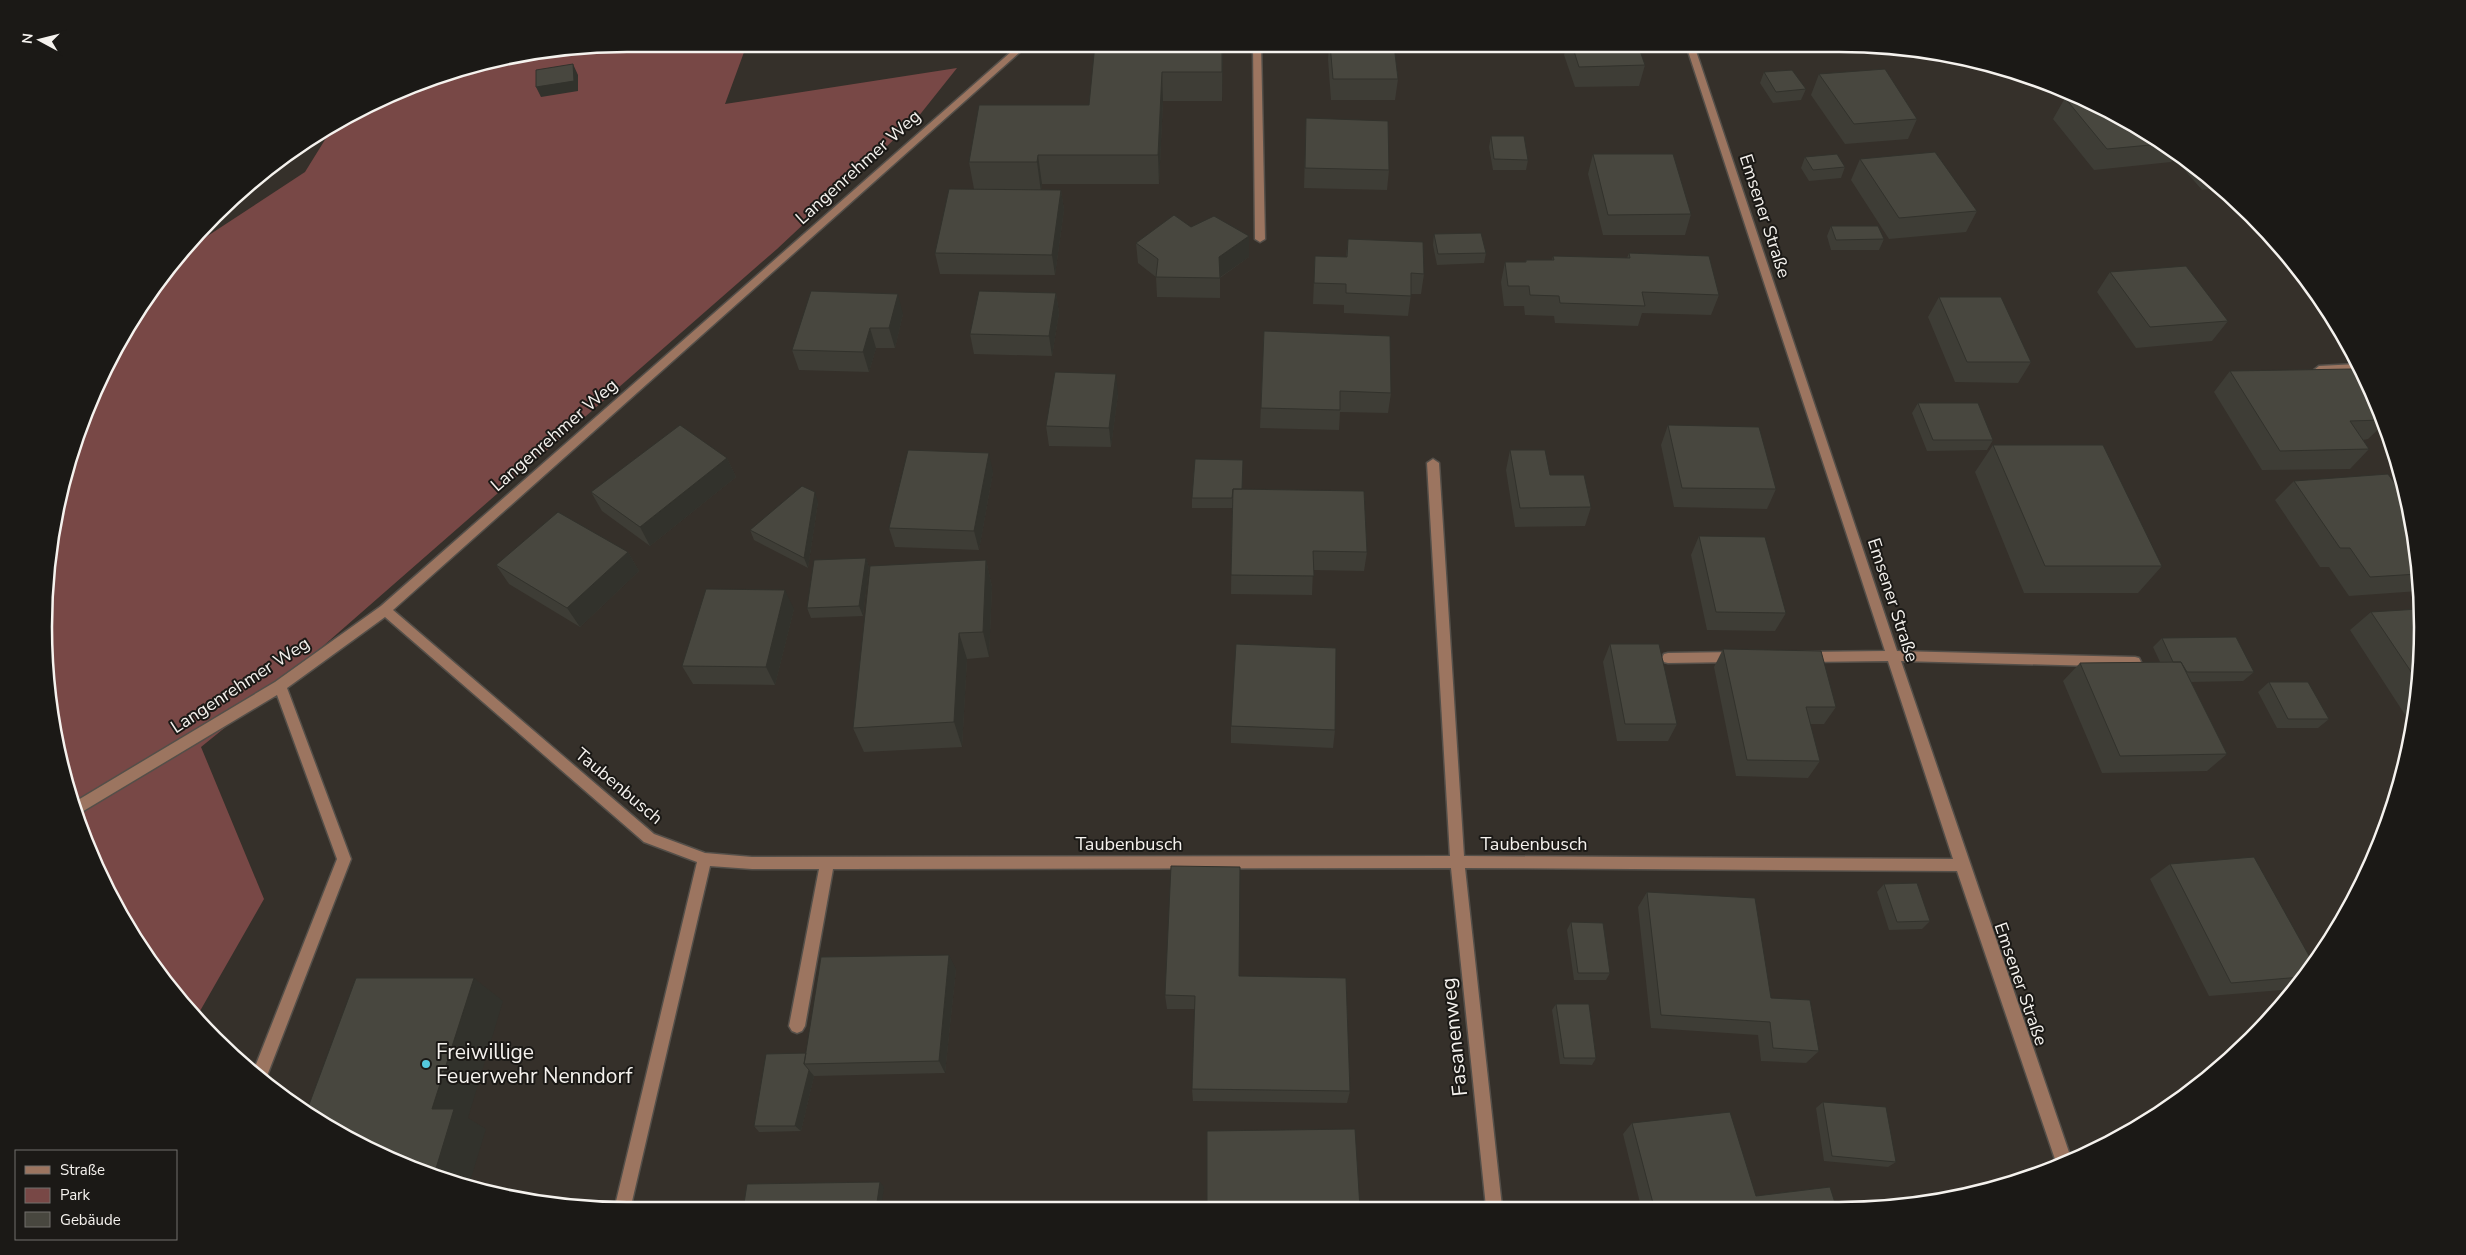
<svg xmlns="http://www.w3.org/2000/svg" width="2466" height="1255" font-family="'Nunito Sans',sans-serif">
	<rect width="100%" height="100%" fill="#35302a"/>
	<!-- green -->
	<path fill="#784846" d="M628,44H747L725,104L957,68L918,117L777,249L290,675L201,747L264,899L196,1018L142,952L104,885L64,779L49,703L45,590L55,513L88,404L122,335L180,254L305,172L336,122L440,75L514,55Z"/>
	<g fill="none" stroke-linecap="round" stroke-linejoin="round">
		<defs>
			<path id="minor" d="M1020,44H1029L393,610L654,834L705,853L752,857L1450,856L1427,463L1433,459L1439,463L1464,856L1953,859L1888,661L1805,662L1801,661L1799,657L1801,653L1805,652L1885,651L1686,45H1694L1897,651L2135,657L2139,658L2141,662L2139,666L2135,667L1901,661L2072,1161L2058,1168L1957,871L1465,868L1502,1207H1486L1451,868L833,869L805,1026L802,1031L797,1033L792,1031L789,1026L819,869H752L710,866L630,1210H614L697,862L644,842L385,617L287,688L351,859L265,1081L253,1072L337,859L277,695L80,813L77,814L73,803L275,682L381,606Z
				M1253,44H1261L1265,239L1260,242L1255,239Z
				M2357,364L2360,371L2319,374L2314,370L2319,366Z
				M1735,652L1739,653L1741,657L1739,661L1735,662L1668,663L1664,662L1662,658L1664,654L1668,653Z"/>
		</defs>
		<!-- minor casing -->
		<use href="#minor" stroke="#544f49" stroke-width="3"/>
		<!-- minor -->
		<use href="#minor" fill="#9c7560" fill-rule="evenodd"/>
	</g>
	<!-- wall -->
	<path fill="#3e3d36" d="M1223,44L1222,101H1163L1159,184H1042L1041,190H1061L1064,210L1055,275L940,274L935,253L974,189L969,162L1089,105Z
		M1329,44L1394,45L1398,79L1395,100H1331L1328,59Z
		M1567,45H1638L1645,65L1639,86L1575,87L1564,55Z
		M1764,72L1806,89L1801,100L1773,103L1760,83Z
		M1819,74L1917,119L1908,139L1845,144L1811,95Z
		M2065,98L2096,104L2177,154L2171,162L2094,170L2053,119Z
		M1306,118L1389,170L1387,190L1304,188Z
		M1491,136L1528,160L1526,170H1493L1489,147Z
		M1593,154L1691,214L1685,235H1603L1588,174Z
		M2178,154L2194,164L2219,188L2202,190L2175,159Z
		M1805,157L1845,167L1841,178L1809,181L1801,168Z
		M1860,159L1977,211L1966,232L1889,239L1851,180Z
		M1831,226L1884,239L1879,250H1831L1827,236Z
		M1191,227L1249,236V257L1220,278V298L1157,297L1156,277L1138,263L1136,243Z
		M1434,234L1486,253L1484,263L1437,265L1433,245Z
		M1348,239L1424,274L1421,294H1411L1408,316L1344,313V305L1313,304L1315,256L1346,257Z
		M1629,253L1719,295L1711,315L1642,313L1638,326L1555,323L1554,316L1525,315L1524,306H1504L1501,282L1505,262H1525L1526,260H1552L1553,256L1627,258Z
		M2110,272L2228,321L2212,341L2136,348L2097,292Z
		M1056,293L1059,313L1052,356L974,354L970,334Z
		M1939,297L2031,362L2018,383L1955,382L1928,317Z
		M903,314L895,348H876L869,372L799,370L792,350Z
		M1264,331L1391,393L1388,413L1340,412L1339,430L1260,428Z
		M2230,371L2371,396L2384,424L2368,439L2363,440L2369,449L2350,469L2262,470L2214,392Z
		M1118,394L1111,447L1049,446L1046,426Z
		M1918,403L1993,440L1987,450L1927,451L1912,413Z
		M1668,425L1776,489L1767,509L1674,507L1661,445Z
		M1993,445L2162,566L2138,593H2024L1975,472Z
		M1510,450L1550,475L1591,507L1585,526L1515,527L1506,470Z
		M727,458L736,477L650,546L602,511L591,492Z
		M993,472L979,550L895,547L889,528Z
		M2294,481L2417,551L2419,591L2349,596L2329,567H2320L2275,500Z
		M1242,489L1367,552L1364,571L1313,570L1312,595L1231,594L1232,508H1192V498Z
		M818,502L808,568L754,540L750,530Z
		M1699,536L1786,613L1775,631L1707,630L1691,555Z
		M628,552L639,571L580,627L509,584L496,565Z
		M866,558L869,568L863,616L811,618L807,608Z
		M986,560L992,587L989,657L967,659L962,747L864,752L853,728Z
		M794,609L775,685L693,684L682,666Z
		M2371,612L2421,665L2411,724L2350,630Z
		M2162,638L2254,672L2243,681L2191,682L2227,754L2207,771L2102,773L2063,681L2080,663L2160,662L2153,647Z
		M1610,644L1677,724L1668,741H1617L1603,662Z
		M1723,649L1836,707L1824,724H1810L1820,761L1808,778L1736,776L1714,667Z
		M2269,682L2329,719L2318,728H2277L2258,692Z
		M1231,726L1335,730L1333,748L1231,743Z
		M2170,864L2312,961L2293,989L2209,996L2150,879Z
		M1884,884L1930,921L1922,929L1889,930L1877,892Z
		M1647,892L1771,998L1819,1051L1806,1063L1761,1061L1758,1035L1651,1028L1638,907Z
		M1571,922L1610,973L1606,980H1574L1567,930Z
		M956,969L945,1073L814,1076L801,1131L759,1132L754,1126L806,1053Z
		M1239,976L1350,1091L1347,1103L1193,1101L1192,1089L1195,1009H1167L1165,995Z
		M1556,1004L1596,1058L1592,1065L1560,1064L1552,1010Z
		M1823,1102L1896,1162L1888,1167L1824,1161L1816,1108Z
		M1632,1123L1756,1196L1836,1206L1641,1207L1623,1134Z"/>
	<!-- shaded-wall -->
	<path fill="#32322c" d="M1223,44V55L1222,101V72Z
		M573,64L578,75V91L541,97L536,87Z
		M1162,72L1163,101L1159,184L1158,155Z
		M1038,155L1042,184L1041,192L1037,162Z
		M1061,190L1064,210L1055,275L1052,255Z
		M1249,236V257L1219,278V257Z
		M1056,293L1059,313L1052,356L1049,336Z
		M898,294L903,314L895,348L889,328Z
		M870,328L876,348L869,372L863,352Z
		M1116,374L1118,394L1111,447L1109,428Z
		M989,453L993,472L979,550L974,531Z
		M727,458L736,477L650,546L640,527Z
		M815,492L818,502L808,568L804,558Z
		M628,552L639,571L580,627L567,608Z
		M866,558L869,568L863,616L859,606Z
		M986,560L992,587L989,657L983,632Z
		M785,590L794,609L775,685L766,667Z
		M959,633L967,659L962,747L954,722Z
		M949,955L956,969L945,1073L939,1061Z
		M474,978L503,1001L468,1118L486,1129L468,1188L434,1175L432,1109Z
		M809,1070L814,1076L801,1131L795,1126Z
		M880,1182L884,1187L881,1209H876Z"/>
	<!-- building -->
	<path fill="#48473f" stroke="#32322c" d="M1095,44H1222V72H1162L1158,155H1038L1037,162H969L979,105H1089Z
		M1330,44L1394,45L1398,79H1333Z
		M1572,45H1638L1645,65L1579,67Z
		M573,64L574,81L536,87V70Z
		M1885,69L1917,119L1854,124L1819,74Z
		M1792,70L1806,89L1776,92L1764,72Z
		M2078,97L2096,104L2161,144L2107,149L2065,98Z
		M1306,118L1388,121L1389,170L1305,168Z
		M1491,136H1524L1528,160L1494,159Z
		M1935,152L1977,211L1899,218L1860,159Z
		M1593,154H1673L1691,214L1608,215Z
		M1837,154L1845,167L1813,170L1805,157Z
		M949,189L1061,190L1052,255L935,253Z
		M1174,215L1191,227L1214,216L1249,236L1219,257L1220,278L1156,277L1158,259L1136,243Z
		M1831,226H1878L1884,239L1836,240Z
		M1481,233L1486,253L1438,254L1434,234Z
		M1348,239L1423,242L1424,274L1411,273V296L1346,293V284L1314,283L1315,256L1347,257Z
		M1629,253L1709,256L1719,295L1642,292L1645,306L1560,303L1559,296L1530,295L1529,286H1508L1505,262H1526V260H1554L1553,256L1630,258Z
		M2186,266L2228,321L2150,327L2110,272Z
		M811,291L898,294L889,328H870L863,352L792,350Z
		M979,291L1056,293L1049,336L970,334Z
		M1939,297H2001L2031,362H1967Z
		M1264,331L1390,336L1391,393L1340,391V410L1261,408Z
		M2352,369L2371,396L2382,420L2350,421L2369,449L2280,451L2230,371Z
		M1055,372L1116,374L1109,428L1046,426Z
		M1918,403H1978L1993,440H1933Z
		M680,425L727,458L640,527L591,492Z
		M1668,425L1759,427L1776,489L1682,488Z
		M1993,445H2103L2162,566H2045Z
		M908,450L989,453L974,531L889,528Z
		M1510,450H1545L1550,475H1584L1591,507L1520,508Z
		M1195,459L1243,460L1242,489H1233L1232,498H1192Z
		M2388,474L2404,496L2417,551L2418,574L2370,577L2350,548H2340L2294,481Z
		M802,486L815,492L804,558L750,530Z
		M1233,489L1364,491L1367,552L1313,551L1314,576L1231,575Z
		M558,512L628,552L567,608L496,565Z
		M1699,536L1765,537L1786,613L1716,612Z
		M866,558L859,606L807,608L814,560Z
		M986,560L983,632L959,633L954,722L853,728L870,566Z
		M706,589L785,590L766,667L682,666Z
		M2419,609L2421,665L2418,682L2371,612Z
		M2236,637L2254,672H2187L2181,662H2173L2162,638Z
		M1236,644L1336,648L1335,730L1231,726Z
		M1610,644H1659L1677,724H1625Z
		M1723,649L1821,651L1836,707H1806L1820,761L1747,760Z
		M2181,662L2227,754L2120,756L2080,663Z
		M2269,682H2308L2329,719H2288Z
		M2254,857L2312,961L2301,977L2231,983L2170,864Z
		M1171,866L1240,867L1239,976L1346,978L1350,1091L1192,1089L1195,996L1165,995Z
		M1917,883L1930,921L1897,922L1884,884Z
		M1647,892L1755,898L1771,998L1810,1000L1819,1051L1773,1048L1770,1022L1661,1015Z
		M1571,922L1603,923L1610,973H1578Z
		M949,955L939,1061L804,1064L821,957Z
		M356,978H474L432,1109H454L434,1175L370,1151L303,1113L299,1110H307Z
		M1556,1004H1589L1596,1058H1564Z
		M806,1053L804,1064L809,1070L795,1126H754L766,1054Z
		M1823,1102L1886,1107L1896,1162L1832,1156Z
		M1730,1112L1756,1196L1830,1187L1836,1206L1654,1207L1632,1123Z
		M1355,1129L1360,1208H1207V1131Z
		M880,1182L876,1209L743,1210L747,1184Z"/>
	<!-- markers -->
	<circle fill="#54cade" stroke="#1b1916" stroke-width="2" cx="426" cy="1064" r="5"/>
	<g text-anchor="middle" stroke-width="4" stroke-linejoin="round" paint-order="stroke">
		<!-- street labels -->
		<g font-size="18" fill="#f5f2ee" stroke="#1b1916">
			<text transform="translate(858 167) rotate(-42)" y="6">Langenrehmer Weg</text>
			<text transform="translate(1765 216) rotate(72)" y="6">Emsener Straße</text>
			<text transform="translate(554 435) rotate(-41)" y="6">Langenrehmer Weg</text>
			<text transform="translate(1893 600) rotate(72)" y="6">Emsener Straße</text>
			<text transform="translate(240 685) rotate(-33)" y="6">Langenrehmer Weg</text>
			<text transform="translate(619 786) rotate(40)" y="6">Taubenbusch</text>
			<text x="1129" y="850">Taubenbusch</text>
			<text x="1534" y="850">Taubenbusch</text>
			<text transform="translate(2021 984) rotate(71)" y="6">Emsener Straße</text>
		</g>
		<!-- near-street labels -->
		<g font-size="21" fill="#f5f2ee" stroke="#1b1916">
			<text transform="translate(1454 1037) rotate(-96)" y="7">Fasanenweg</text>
		</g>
		<!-- near-poi labels -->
		<g font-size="21" fill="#f5f2ee" stroke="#1b1916" text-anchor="start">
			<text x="436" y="1059">Freiwillige<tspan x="436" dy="24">Feuerwehr Nenndorf</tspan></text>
		</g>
	</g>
	<!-- crop -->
	<path d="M0 0H2466V1255H0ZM627 52H1839A575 575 0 0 1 2414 627V627A575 575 0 0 1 1839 1202H627A575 575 0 0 1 52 627V627A575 575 0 0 1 627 52Z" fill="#1b1916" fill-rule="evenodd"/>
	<path fill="none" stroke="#f5f2ee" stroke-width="2.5" d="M627 52H1839A575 575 0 0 1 2414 627V627A575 575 0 0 1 1839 1202H627A575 575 0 0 1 52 627V627A575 575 0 0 1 627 52Z"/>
	<!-- legend -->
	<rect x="15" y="1150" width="162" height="90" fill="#1b1916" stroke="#72706c"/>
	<rect x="25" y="1166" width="25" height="8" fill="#9c7560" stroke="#72706c"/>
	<text x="60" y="1175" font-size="15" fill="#f5f2ee">Straße</text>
	<rect x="25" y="1188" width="25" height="15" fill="#784846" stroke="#72706c"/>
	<text x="60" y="1200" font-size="15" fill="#f5f2ee">Park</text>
	<rect x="25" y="1212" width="25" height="15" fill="#48473f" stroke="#72706c"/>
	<text x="60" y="1225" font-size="15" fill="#f5f2ee">Gebäude</text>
	<!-- north arrow -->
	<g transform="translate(40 40) rotate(277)" stroke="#1b1916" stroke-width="4" paint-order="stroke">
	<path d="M0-4L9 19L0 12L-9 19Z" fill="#f5f2ee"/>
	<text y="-8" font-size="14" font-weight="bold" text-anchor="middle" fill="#f5f2ee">N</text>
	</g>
</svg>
